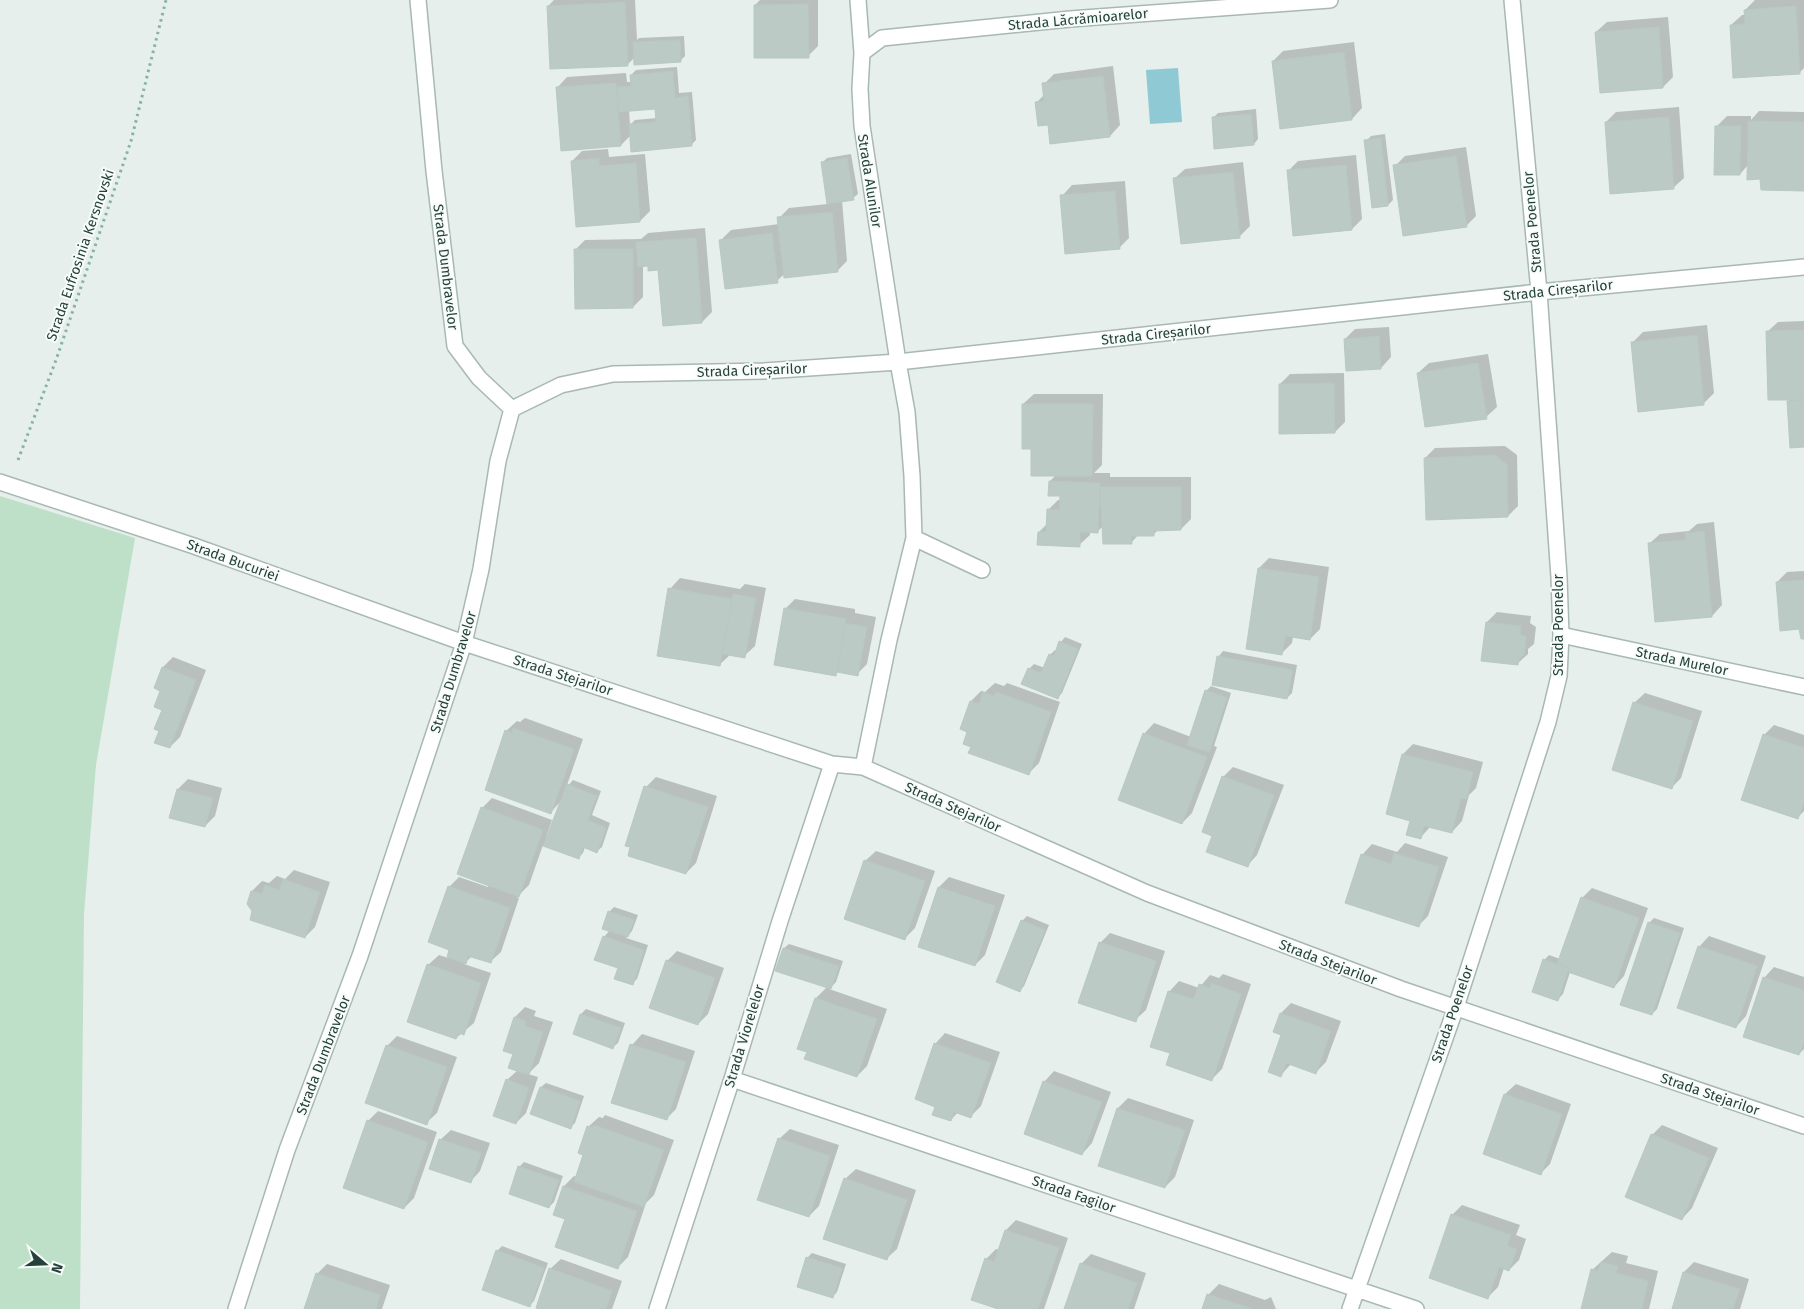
<svg xmlns="http://www.w3.org/2000/svg" width="1804" height="1309" font-family="'Fira Sans',sans-serif">
	<rect width="100%" height="100%" fill="#e6efeb"/>
	<!-- green -->
	<path fill="#bfe0c8" d="M0,496L135,538L96,765L84,914L80,1309H0Z"/>
	<!-- water -->
	<path fill="#8ec9d4" d="M1178,68L1182,122L1150,124L1146,70Z"/>
	<!-- shadow -->
	<path fill="#0003" fill-rule="evenodd" d="M554,0H635L637,40L639,38L684,36L685,56L680,61L635,57L628,64L548,6Z
		M760,0H818V46L808,56L755,5Z
		M1755,0H1804V68L1799,73L1731,25L1742,15H1745V10Z
		M1668,17L1673,77L1663,87L1596,32L1607,22Z
		M1354,42L1362,108L1352,119L1273,61L1283,51Z
		M1113,66L1120,125L1110,136L1036,103L1045,94L1044,84L1054,74Z
		M677,67L679,93L692,92L696,140L691,145L631,135L621,145L562,150L557,88L567,77L626,73L627,82H632L631,75L636,70ZM656,108L657,118L635,120L630,125L629,110Z
		M1679,107L1684,178L1673,188L1606,122L1616,112Z
		M1256,109L1258,139L1254,144L1213,118L1218,113Z
		M1759,111L1804,112V190L1762,178L1748,165L1740,174L1717,126L1727,116H1751V120Z
		M1385,134L1393,200L1388,205L1366,141L1371,136Z
		M1466,147L1476,216L1466,226L1395,166L1405,156Z
		M608,149L609,157L645,154L650,211L640,221L572,161L582,151Z
		M851,154L858,194L853,198L842,200L847,261L837,271L784,274L777,281L721,240L731,230L779,224V218L789,208L828,204L822,163L827,158Z
		M1356,155L1362,219L1352,229L1288,171L1298,161Z
		M1243,162L1250,226L1240,236L1174,179L1185,169Z
		M1125,181L1129,238L1119,248L1062,196L1072,185Z
		M705,228L712,312L702,322L659,269L649,265H643V297L633,307L575,250L585,240L641,239L648,233Z
		M1804,321V446L1791,447L1789,399L1767,332L1778,322Z
		M1707,325L1714,393L1704,403L1633,342L1643,332Z
		M1389,327L1391,357L1381,368L1345,339L1355,329Z
		M1488,354L1497,407L1486,417L1418,373L1429,363Z
		M1344,373L1345,422L1335,432L1280,384L1290,374Z
		M1034,394H1103L1102,465L1094,473H1110V477H1191V519L1181,529H1159L1154,534H1139L1131,543L1103,526L1098,531H1090V535L1079,545L1039,532L1047,524L1048,510L1058,500H1061V495L1050,481L1056,475L1033,448L1023,404Z
		M1505,446L1517,455L1518,506L1508,516L1425,458L1435,448Z
		M1714,522L1722,605L1712,616L1649,544L1660,534L1689,531L1697,524Z
		M1269,558L1329,567L1320,629L1310,639L1293,636L1292,643L1282,653L1259,568Z
		M1804,571V637L1777,582L1787,572Z
		M680,578L740,589L745,584L766,588L755,646L744,656L730,655L719,665L670,589Z
		M795,599L855,609V613L876,617L867,664L857,674L839,671L835,674L785,609Z
		M1497,612L1531,616L1530,623L1536,627L1534,644L1528,649V654L1517,664L1487,622Z
		M1065,637L1082,644L1062,693L1057,698L1029,669L1034,664L1045,668L1050,655L1055,650L1057,651L1061,642Z
		M1223,651L1297,665L1292,693L1287,698L1213,684L1219,656Z
		M173,657L206,670L180,737L170,747L161,730L163,709L161,690L163,667Z
		M995,683L1004,686L1007,683L1060,702L1039,763L1028,774L973,747L969,731L961,728L971,701L981,691L985,692Z
		M1211,686L1231,693L1214,746L1217,747L1192,813L1182,823L1144,734L1154,723L1191,737L1206,691Z
		M1645,693L1702,711L1681,778L1671,788L1634,703Z
		M525,718L583,739L566,788L573,780L601,791L592,815L610,823L602,847L597,851L585,847L583,853L578,858L543,845L529,885L517,897L519,898L501,952L490,962L472,956L464,964L491,973L474,1023L456,1038L428,965L439,955L448,958L451,949L449,887L459,877L488,887L489,885L482,808L492,798L552,820L546,837L548,838L562,800L550,813L506,731L517,721L520,722Z
		M1774,725L1804,735V811L1797,818L1764,735Z
		M1413,744L1483,762L1476,788L1469,795L1462,821L1452,832L1431,826L1421,837L1411,820L1388,814L1403,754Z
		M1233,767L1284,785L1257,855L1247,866L1223,777Z
		M656,777L717,796L696,863L686,873L646,787Z
		M188,779L222,788L215,816L205,826L178,789Z
		M1405,843L1448,857L1428,916L1418,926L1362,855L1372,844L1397,852Z
		M876,851L935,871L915,928L905,938L865,861Z
		M294,870L330,882L315,927L305,937L254,910L252,891L262,881L269,883L277,876L285,879Z
		M949,877L1005,895L985,955L975,965L920,947L939,887Z
		M1592,888L1648,908L1624,976L1614,987L1570,972L1563,994L1558,999L1544,960L1549,955L1560,959L1582,898Z
		M614,907L638,915L632,931L626,938L648,945L637,979L632,983L620,967L604,937L610,930L609,912Z
		M1027,916L1049,925L1024,986L1020,990L1022,921Z
		M1654,918L1684,928L1657,1009L1652,1014L1649,923Z
		M1110,933L1165,951L1146,1010L1135,1020L1100,943Z
		M1709,936L1766,956L1746,1016L1736,1027L1699,947Z
		M789,944L843,961L836,982L829,989L887,1009L867,1066L857,1076L799,1048L816,998L828,986L784,948Z
		M677,951L724,968L708,1014L698,1024L667,961Z
		M1774,967L1804,977V1049L1799,1054L1764,978Z
		M1223,974L1251,984L1222,1069L1212,1079L1171,1053L1169,992L1179,981L1199,988L1210,975L1219,978Z
		M1291,1003L1341,1021L1326,1062L1316,1072L1291,1064L1281,1075L1283,1034L1274,1031L1281,1013Z
		M525,1007L536,1011L534,1016L553,1022L539,1063L528,1074L538,1077L526,1113L516,1123L507,1080L518,1070L515,1053V1017Z
		M586,1009L625,1023L618,1043L613,1047L574,1034L581,1014Z
		M945,1033L1000,1052L981,1106L971,1116L958,1112L951,1120L937,1106L935,1044Z
		M642,1034L695,1051L676,1109L666,1119L632,1045Z
		M397,1036L457,1057L437,1113L426,1123L387,1046Z
		M1054,1071L1111,1092L1092,1143L1082,1154L1044,1082Z
		M546,1083L584,1096L575,1123L571,1127L541,1087Z
		M1516,1084L1571,1104L1550,1164L1540,1174L1484,1154L1505,1094Z
		M1128,1098L1194,1120L1175,1177L1165,1187L1100,1165L1118,1108Z
		M378,1111L437,1132L414,1198L404,1208L368,1121Z
		M605,1115L674,1140L654,1195L646,1203L628,1257L618,1267L567,1218L555,1214L564,1186L574,1176L577,1177L585,1154L588,1127L599,1117L603,1118Z
		M1662,1125L1718,1148L1692,1208L1682,1219L1652,1135Z
		M790,1129L839,1145L819,1206L809,1216L779,1139Z
		M451,1130L490,1143L480,1171L470,1182L440,1140Z
		M524,1162L563,1176L554,1202L549,1207L519,1167Z
		M856,1169L916,1190L897,1249L886,1259L845,1179Z
		M1462,1205L1520,1225L1516,1235L1526,1239L1519,1260L1509,1270L1504,1268L1498,1287L1487,1298L1452,1215Z
		M1016,1220L1068,1238L1044,1309H1002L986,1259L996,1249L999,1250L1006,1230Z
		M502,1246L548,1263L534,1301L529,1306L497,1251Z
		M1612,1252L1628,1256L1626,1263L1658,1271L1649,1309H1583L1592,1270Z
		M812,1253L846,1264L837,1292L832,1297L807,1258Z
		M1091,1254L1146,1273L1134,1309H1065L1081,1264Z
		M561,1259L622,1281L612,1309H543L550,1269Z
		M1694,1262L1749,1279L1740,1309H1673L1684,1272Z
		M327,1264L390,1285L382,1309H305L317,1274Z
		M1219,1284L1265,1300L1271,1297L1276,1309H1204L1209,1294Z"/>
	<!-- building -->
	<path fill="#bbcac4" stroke="#b8c9c2" d="M625,2L628,66L550,69L547,6Z
		M808,4L809,58H754V5Z
		M1796,6L1800,74L1733,78L1730,25L1745,24L1744,10Z
		M1659,27L1663,88L1600,93L1595,32Z
		M680,40L681,62L634,65L633,42Z
		M1344,52L1352,120L1280,129L1272,61Z
		M673,71L675,98L688,96L692,146L631,152L629,124L656,122L655,109L619,112L617,87L631,86L630,75Z
		M1103,76L1110,137L1050,144L1048,125L1038,126L1035,102L1044,101L1042,83Z
		M616,83L621,146L561,151L556,87Z
		M1251,114L1254,145L1214,149L1212,117Z
		M1669,117L1674,189L1610,194L1605,122Z
		M1748,121L1804,122V191L1761,190L1760,179L1747,180Z
		M1715,126H1741L1740,175H1714Z
		M1381,138L1388,206L1372,208L1364,140Z
		M1456,156L1467,227L1403,236L1393,165Z
		M599,158V166L636,163L640,222L576,227L571,161Z
		M847,158L854,200L827,204L821,162Z
		M1346,165L1352,230L1293,236L1287,170Z
		M1233,172L1240,238L1181,244L1173,178Z
		M1115,191L1120,249L1065,254L1060,195Z
		M832,212L838,272L784,278L777,217Z
		M772,233L778,283L725,289L719,240Z
		M696,238L702,323L663,326L658,270L648,271V266L638,267L636,242Z
		M574,249H633V308L575,309Z
		M1804,330V400H1768L1766,331Z
		M1697,335L1704,405L1638,412L1631,342Z
		M1379,336L1381,369L1346,371L1344,339Z
		M1478,363L1487,419L1425,427L1417,373Z
		M1334,383L1335,433L1279,434V384Z
		M1804,400V447L1790,448L1787,401Z
		M1022,404H1093L1092,476H1031V449H1022Z
		M1495,455L1507,465L1508,517L1426,520L1424,458Z
		M1049,481L1100,483L1098,533L1080,532V547L1037,545L1038,532H1046L1047,509L1059,510L1060,496H1048Z
		M1100,487H1181V530L1154,531V536H1131L1132,544H1103Z
		M1704,531L1712,617L1655,622L1648,543L1686,540L1685,533Z
		M1258,568L1319,577L1310,640L1285,636L1282,655L1246,649Z
		M1804,580V639H1801L1799,629L1780,631L1776,582Z
		M668,588L732,599L720,666L657,656Z
		M733,594L756,598L745,658L722,654Z
		M784,608L846,619L836,676L774,665Z
		M1486,622L1521,626L1520,634L1526,637L1524,655L1519,659L1518,665L1481,661Z
		M845,623L867,627L858,676L837,672Z
		M1059,641L1078,649L1058,699L1021,684L1028,668L1041,673L1049,654L1054,656Z
		M1217,656L1293,670L1287,699L1212,685Z
		M162,667L196,680L170,748L154,743L159,731L154,729L162,710L154,707L160,691L154,688Z
		M1205,690L1227,698L1209,752L1187,745Z
		M983,692L994,696L996,692L1051,712L1029,775L968,753L971,747L963,744L967,732L960,729L970,701L979,704Z
		M1633,702L1693,721L1672,789L1612,770Z
		M513,728L574,749L551,814L485,790L505,730L512,733Z
		M1143,733L1207,757L1182,824L1118,800Z
		M1763,734L1804,748V801L1798,819L1741,800Z
		M1402,754L1473,772L1467,799L1461,798L1452,833L1424,826L1421,839L1406,835L1410,821L1386,814Z
		M1222,776L1274,795L1248,867L1206,852L1212,836L1202,832Z
		M567,784L597,796L588,820L606,828L597,853L583,847L579,859L543,846Z
		M644,786L708,807L686,874L628,856L630,847L625,846Z
		M177,789L213,798L205,827L169,818Z
		M481,807L543,830L519,897L457,874Z
		M1394,853L1439,867L1419,927L1345,903L1361,854L1391,864Z
		M864,860L925,881L905,940L844,919Z
		M283,879L320,892L305,938L250,920L252,911L247,904L251,891L262,894L265,885L279,890Z
		M448,886L510,908L491,963L468,956L466,964L447,957L449,950L428,942Z
		M938,887L995,906L975,966L918,947Z
		M1581,897L1639,918L1614,988L1568,972L1569,968L1557,964Z
		M608,911L634,920L628,937L602,929Z
		M1021,920L1045,930L1020,992L996,982Z
		M1648,922L1680,933L1652,1015L1620,1005Z
		M603,936L644,950L633,985L614,979L618,968L594,960Z
		M1099,942L1156,961L1136,1022L1078,1003Z
		M1698,946L1757,966L1736,1028L1677,1008Z
		M783,948L839,966L831,989L775,971Z
		M1543,959L1569,968L1558,1001L1532,992Z
		M666,960L715,978L698,1025L649,1008Z
		M427,964L481,983L464,1035L459,1033L456,1039L407,1022Z
		M1763,977L1804,990V1042L1799,1055L1743,1037Z
		M1211,983L1241,994L1212,1081L1166,1065L1170,1053L1150,1047L1168,991L1194,999L1199,984L1210,988Z
		M815,998L877,1019L857,1077L804,1059L807,1052L797,1049Z
		M1280,1013L1331,1031L1316,1074L1286,1063L1281,1077L1268,1072L1281,1035L1273,1032Z
		M580,1014L621,1028L613,1049L573,1034Z
		M514,1017L526,1021L525,1026L543,1032L529,1075L508,1068L513,1054L503,1051Z
		M934,1043L991,1063L971,1118L954,1112L951,1121L932,1115L935,1107L915,1099Z
		M630,1044L686,1062L667,1120L611,1103Z
		M386,1045L447,1067L427,1125L365,1103Z
		M506,1079L529,1088L516,1124L493,1116Z
		M1043,1081L1102,1102L1082,1155L1024,1134Z
		M540,1087L580,1101L571,1129L530,1114Z
		M1504,1094L1562,1114L1541,1175L1483,1154Z
		M1117,1108L1185,1130L1165,1188L1098,1166Z
		M367,1120L428,1142L404,1209L343,1188Z
		M594,1125L664,1150L644,1207L574,1182L583,1155L578,1153L587,1126L593,1128Z
		M1651,1134L1709,1158L1682,1220L1625,1197Z
		M778,1138L830,1156L809,1217L757,1200Z
		M439,1139L481,1153L471,1183L429,1169Z
		M518,1166L559,1180L549,1208L509,1194Z
		M844,1178L907,1200L887,1260L823,1239Z
		M563,1186L637,1211L618,1269L555,1247L565,1219L553,1215Z
		M1451,1214L1511,1235L1507,1246L1517,1249L1509,1271L1499,1267L1488,1299L1429,1278Z
		M1005,1230L1059,1248L1038,1309H998L971,1300L985,1258L994,1262Z
		M496,1250L544,1268L530,1307L482,1290Z
		M806,1257L842,1268L833,1298L797,1287Z
		M1601,1262L1618,1266L1616,1273L1648,1281L1642,1309H1581L1591,1269L1598,1271Z
		M1080,1263L1137,1283L1128,1309H1064Z
		M549,1268L612,1291L606,1309H540L536,1308Z
		M1683,1272L1740,1289L1733,1309H1672Z
		M316,1273L380,1295L376,1309H304Z
		M1207,1294L1253,1309H1202Z"/>
	<g fill="none" stroke-linecap="round" stroke-linejoin="round">
		<defs>
			<path id="minor" d="M418,0L434,171L455,346L479,378L512,409
				M858,0L862,53L860,89L862,126L898,362L907,412L912,476L914,538L889,640L863,767
				M862,53L882,38L1070,19L1330,0
				M512,409L561,385L613,374L764,371L898,362L1539,292L1804,267
				M0,482L194,546L464,643L832,764L863,767L1147,893L1401,989L1804,1126
				M914,538L982,570
				M1561,635L1804,687
				M732,1079L1416,1309
				M236,1309L287,1150L360,956L464,643L481,569L498,461L512,409
				M657,1309L732,1079L780,921L832,764
				M1350,1309L1456,1007L1548,722L1559,676L1561,635L1559,577L1539,292L1512,0"/>
		</defs>
		<!-- minor casing -->
		<use href="#minor" stroke="#a8b8b2" stroke-width="18"/>
		<!-- path -->
		<path stroke="#86b3a5" stroke-width="3" stroke-dasharray="2.5 4" stroke-linecap="butt" d="M18,460L56,360L131,141L166,0"/>
		<!-- minor -->
		<use href="#minor" stroke="#fff" stroke-width="15"/>
	</g>
	<g text-anchor="middle" stroke-width="4" stroke-linejoin="round" paint-order="stroke">
		<!-- street labels -->
		<g font-size="14" fill="#24423a" stroke="#f7fbf9">
			<text transform="translate(1078 19) rotate(-5)" y="5">Strada Lăcrămioarelor</text>
			<text transform="translate(870 181) rotate(81)" y="5">Strada Alunilor</text>
			<text transform="translate(1532 222) rotate(-95)" y="5">Strada Poenelor</text>
			<text transform="translate(80 255) rotate(-71)" y="5">Strada Eufrosinia Kersnovski</text>
			<text transform="translate(446 267) rotate(83)" y="5">Strada Dumbravelor</text>
			<text transform="translate(1558 290) rotate(-6)" y="5">Strada Cireșarilor</text>
			<text transform="translate(1156 334) rotate(-6)" y="5">Strada Cireșarilor</text>
			<text transform="translate(752 370) rotate(-2)" y="5">Strada Cireșarilor</text>
			<text transform="translate(233 560) rotate(20)" y="5">Strada Bucuriei</text>
			<text transform="translate(1558 625) rotate(-90)" y="5">Strada Poenelor</text>
			<text transform="translate(1682 661) rotate(12)" y="5">Strada Murelor</text>
			<text transform="translate(453 672) rotate(-73)" y="5">Strada Dumbravelor</text>
			<text transform="translate(563 675) rotate(18)" y="5">Strada Stejarilor</text>
			<text transform="translate(953 807) rotate(24)" y="5">Strada Stejarilor</text>
			<text transform="translate(1328 962) rotate(21)" y="5">Strada Stejarilor</text>
			<text transform="translate(1452 1014) rotate(-71)" y="5">Strada Poenelor</text>
			<text transform="translate(744 1036) rotate(-73)" y="5">Strada Viorelelor</text>
			<text transform="translate(323 1055) rotate(-69)" y="5">Strada Dumbravelor</text>
			<text transform="translate(1710 1094) rotate(19)" y="5">Strada Stejarilor</text>
			<text transform="translate(1074 1194) rotate(19)" y="5">Strada Fagilor</text>
		</g>
	</g>
	<!-- north arrow -->
	<g transform="translate(45 1264) rotate(109)" stroke="#f7fbf9" stroke-width="4" paint-order="stroke">
	<path d="M0-4L9 19L0 12L-9 19Z" fill="#24423a"/>
	<text y="-8" font-size="14" font-weight="bold" text-anchor="middle" fill="#24423a">N</text>
	</g>
</svg>
